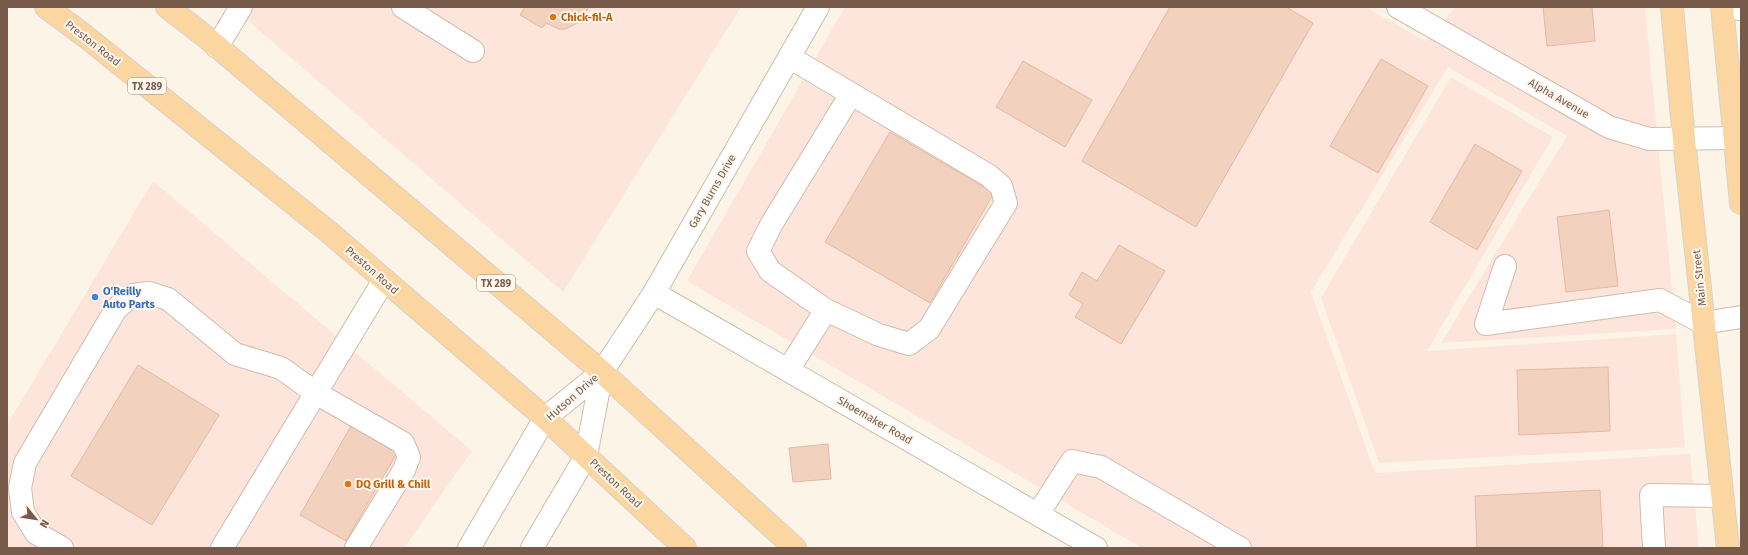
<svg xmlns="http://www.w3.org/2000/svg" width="1748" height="555" font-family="'Fira Sans',sans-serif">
	<rect width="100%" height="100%" fill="#fdf4e8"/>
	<!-- commercial -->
	<path fill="#fde5dc" d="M232,7H741L563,292Z
		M845,7H1366L1425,41L1456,7H1645L1676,329L1441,343L1567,136L1448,67L1311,292L1375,473L1690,454L1699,548H1142L687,281Z
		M1451,77L1553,137L1427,351L1676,334L1685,447L1379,463L1321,298Z
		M153,181L472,451L404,548H7V425Z"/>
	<!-- building -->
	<path fill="#f2d2bf" stroke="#e5b8a0" d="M525,7H589L579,22L566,29H559L546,23L542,28L520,15Z
		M1170,7H1286L1313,23L1196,227L1082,161Z
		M1543,7H1592L1595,41L1547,46Z
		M1381,59L1428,86L1378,173L1330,146Z
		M1023,61L1092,100L1065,147L996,107Z
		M890,132L994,193L930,303L825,242Z
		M1475,144L1522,171L1477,250L1430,222Z
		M1609,210L1618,286L1566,292L1557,217Z
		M1119,245L1165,271L1121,344L1075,317L1083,304L1069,295L1082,272L1097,281Z
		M138,365L219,415L152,525L71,476Z
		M1608,367L1610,431L1519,435L1517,370Z
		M351,426L397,453L346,541L300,515Z
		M828,444L831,479L793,482L789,448Z
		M1600,490L1603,548H1477L1475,496Z"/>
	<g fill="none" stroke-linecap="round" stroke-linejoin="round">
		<defs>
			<path id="minor" d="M403,7L473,51
				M1398,7L1609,127L1649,139L1741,138
				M1727,7L1741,9
				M217,47L241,7
				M789,57L988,175L1001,186L1006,203L929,329L909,344L879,335L826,310L770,271L758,251L771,225L851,94
				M1505,266L1486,324L1660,300L1703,323L1741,317
				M654,293L1096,548
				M788,370L826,310
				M1038,514L1072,461L1101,467L1240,548
				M62,548L36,533L23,512L20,488L25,463L116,309L132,295L149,293L168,299L235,354L281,368L316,393L403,443L409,457L404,470L356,548
				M222,548L384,280
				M469,548L545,418L602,372L654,293L818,7
				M532,548L586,456L602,372
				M1654,548L1651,495L1722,496"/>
			<path id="major" d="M46,7L85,36L330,233L545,418L685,548
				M167,7L206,37L602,372L795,548
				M1672,7L1684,140L1728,548
				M1722,7L1741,203"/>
		</defs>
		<!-- minor casing -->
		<use href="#minor" stroke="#cfbcad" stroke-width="24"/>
		<!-- major casing -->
		<use href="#major" stroke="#d9d1cd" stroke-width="24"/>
		<!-- minor -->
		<use href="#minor" stroke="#fff" stroke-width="22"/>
		<!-- major -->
		<use href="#major" stroke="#fbd6a1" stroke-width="22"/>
	</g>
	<!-- markers -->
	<g fill="#e8710a" stroke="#fff8ef" stroke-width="1.5">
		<circle cx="553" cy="17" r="4"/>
		<circle cx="348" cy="484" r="4"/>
	</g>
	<circle fill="#3f7fe0" stroke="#fff8ef" stroke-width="1.5" cx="95" cy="297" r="4"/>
	<g text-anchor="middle" stroke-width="4" stroke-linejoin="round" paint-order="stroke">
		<!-- shield labels -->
		<g fill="#fff8ef" stroke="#a0897c" stroke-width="1">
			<rect x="128" y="78" width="38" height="16" rx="3"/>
			<rect x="477" y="275" width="38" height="16" rx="3"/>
		</g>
		<g font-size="10" font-weight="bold" fill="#785a4b">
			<text x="147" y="90">TX 289</text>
			<text x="496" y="287">TX 289</text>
		</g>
		<!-- food labels -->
		<g font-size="11" font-weight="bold" fill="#c56008" stroke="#fff8ef" text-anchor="start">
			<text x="561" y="21">Chick-fil-A</text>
			<text x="356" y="488">DQ Grill &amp; Chill</text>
		</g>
		<!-- street labels -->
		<g font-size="11" fill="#785a4b" stroke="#fff8ef">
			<text transform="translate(93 43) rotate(38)" y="4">Preston Road</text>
			<text transform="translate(1559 98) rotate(30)" y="4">Alpha Avenue</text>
			<text transform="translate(712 191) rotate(-60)" y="4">Gary Burns Drive</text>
			<text transform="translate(372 270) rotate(41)" y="4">Preston Road</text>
			<text transform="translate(1699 278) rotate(-96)" y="4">Main Street</text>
			<text transform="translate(572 397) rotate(-41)" y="4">Hutson Drive</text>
			<text transform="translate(875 420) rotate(30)" y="4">Shoemaker Road</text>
			<text transform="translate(616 483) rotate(43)" y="4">Preston Road</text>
		</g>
		<!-- shop labels -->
		<g font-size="11" font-weight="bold" fill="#366cbe" stroke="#fff8ef" text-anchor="start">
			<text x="103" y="295">O'Reilly<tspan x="103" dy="13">Auto Parts</tspan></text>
		</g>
	</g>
	<!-- border -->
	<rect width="1748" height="555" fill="none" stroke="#785a4b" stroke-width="16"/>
	<!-- north arrow -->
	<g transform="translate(36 519) rotate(120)" stroke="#fff8ef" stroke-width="3" paint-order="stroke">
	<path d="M0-3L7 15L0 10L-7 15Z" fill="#785a4b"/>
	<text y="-6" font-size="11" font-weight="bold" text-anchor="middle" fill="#785a4b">N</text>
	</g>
</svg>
